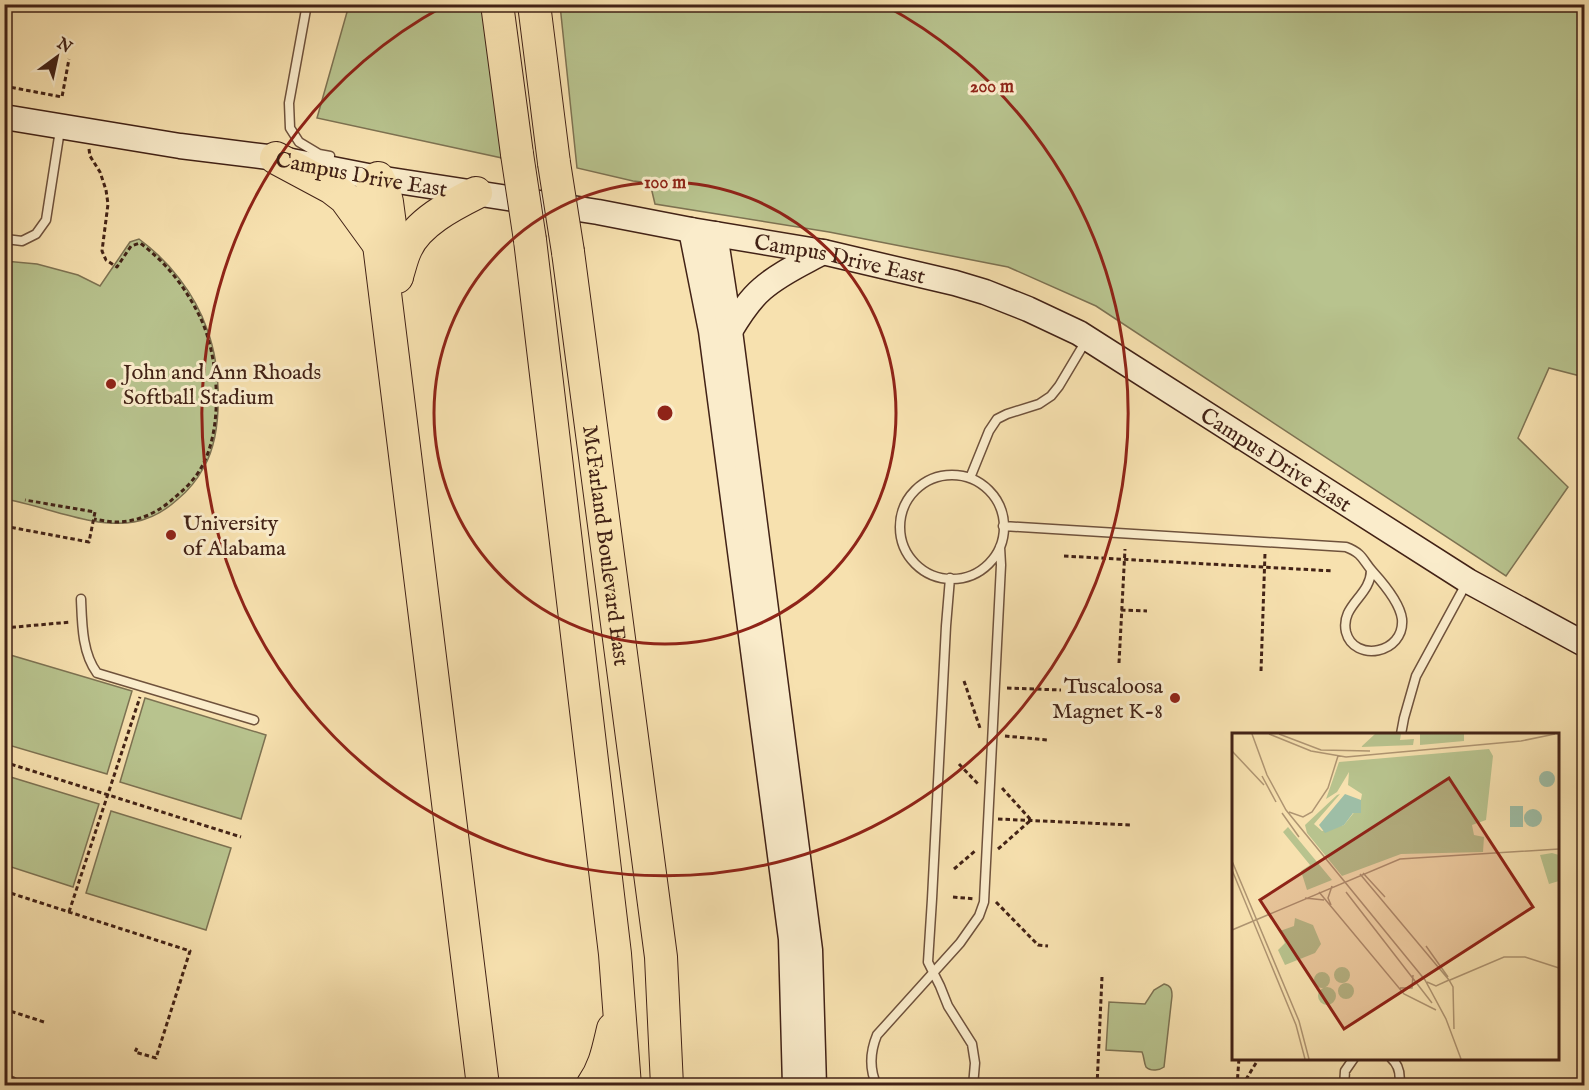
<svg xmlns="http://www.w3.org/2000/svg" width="1589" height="1090" font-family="'IM FELL English',serif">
	<rect width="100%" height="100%" fill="#f7e1af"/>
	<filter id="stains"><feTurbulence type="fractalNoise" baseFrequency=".00333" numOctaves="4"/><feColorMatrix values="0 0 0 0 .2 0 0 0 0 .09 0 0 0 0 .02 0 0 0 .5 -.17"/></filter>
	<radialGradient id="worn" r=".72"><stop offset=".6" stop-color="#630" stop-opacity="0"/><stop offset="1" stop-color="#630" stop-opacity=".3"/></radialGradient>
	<!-- green -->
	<path fill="#b8c38e" stroke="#7d7252" stroke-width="1.5" d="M349,5H484L502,158L317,118Z
		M560,5H1584V377L1549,368L1518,438L1568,487L1506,576L1096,306L1008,267L829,232L655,204L650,183L633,181L577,168Z
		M139,239C169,261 195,294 207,329C221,366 224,432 204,467C197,480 189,490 178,499C166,510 151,519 134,522C94,529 45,506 5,499V261L37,264L78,275L100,286L130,242Z
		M7,654L132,691L107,774L5,744L4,664Z
		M145,698L266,735L241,819L120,782Z
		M4,775L99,804L73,887L5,865Z
		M111,811L231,848L206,930L86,893Z
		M1164,984C1171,986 1172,989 1172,996L1164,1067C1160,1070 1151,1072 1146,1067C1144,1063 1144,1056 1142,1052L1106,1050L1109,1002L1145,1004L1154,990Z"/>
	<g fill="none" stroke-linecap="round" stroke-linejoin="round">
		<defs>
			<path id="lane" d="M307,4L289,103L290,128L299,142L319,154L330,156
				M6,239L22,241L36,234L46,220L60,130
				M900 527a52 52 0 1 1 104 0a52 52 0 1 1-104 0Z
				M970,478L989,431L997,419L1007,414L1039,404L1051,396L1059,386L1087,339
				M1003,526L1346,547C1364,554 1362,560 1373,572C1383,583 1400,604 1402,619C1405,654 1354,663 1346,632C1340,605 1371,596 1371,570
				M950,578L946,626L932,899L928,962L940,986L948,1006L972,1044L975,1063L973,1086
				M81,599C82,623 82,653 97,673L254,720
				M1401,734L1404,718L1416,676L1466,584
				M1391,1058C1399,1065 1401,1075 1399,1086
				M877,1086C869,1069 870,1052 877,1035L960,943L979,916L984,902L1001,565L1000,547
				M1344,1086L1345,1071L1354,1058"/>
			<path id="street" d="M4,1083L11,1086"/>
			<g id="secondary">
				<path id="s1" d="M4,117L180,146L276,158L378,178L598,212L691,230L823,252L955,283L985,292L1028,309L1079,333L1468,581L1584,644"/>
				<path d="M691,230L711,331L791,939L795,1086"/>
				<path d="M715,234L730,331L810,950L814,1086"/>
				<path d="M730,331C739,316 749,300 762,289C780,273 803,263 823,252"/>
			</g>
			<g id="highway">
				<path d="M497,4L517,154"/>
				<path d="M534,4L554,163"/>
				<path d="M276,158L332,188L345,198L377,242"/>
				<path d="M530,240L615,954L625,1086"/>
				<path id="s2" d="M568,252L661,957L667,1086"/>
				<path d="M397,276C400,267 402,257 406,249C417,223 452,205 476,193"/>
				<path d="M397,277L387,202L384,190L378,178L372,188L483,1086"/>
				<path d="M592,1086C605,1068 608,1050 613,1029"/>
			</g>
		</defs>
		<!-- lane casing -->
		<use href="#lane" stroke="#6f523c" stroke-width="11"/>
		<!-- street casing -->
		<use href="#street" stroke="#6f523c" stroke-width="20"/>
		<!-- secondary casing -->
		<use href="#secondary" stroke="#422216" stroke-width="27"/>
		<!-- highway casing -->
		<use href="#highway" stroke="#422216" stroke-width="34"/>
		<!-- path -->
		<path stroke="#422216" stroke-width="3" stroke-dasharray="4.5 3" stroke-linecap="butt" d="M4,86L62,97L69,59
			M89,149L90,156L100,172L106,190L108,204L102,251L106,260L117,267L131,246L140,243C166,262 186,288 200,317C219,356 224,429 201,468C195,479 184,490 174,498C159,512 138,522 116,522C109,522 101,520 94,519
			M4,526L89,542L95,512L25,500
			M1064,556L1333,571
			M1121,610L1147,611
			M4,628L71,622
			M1119,663L1125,549
			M1261,671L1265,553
			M964,681L980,728
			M1007,688L1061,690
			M1005,736L1048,740
			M4,762L241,837
			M959,764L979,785
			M998,819L1131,825
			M998,849L1031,820L1002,788
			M954,869L975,851
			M4,891L190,951L156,1058L135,1052L137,1048
			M953,897L975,899
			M996,902L1038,945L1048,946
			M69,912L140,697
			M4,1009L44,1022
			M1097,1086L1102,977
			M1237,1086L1239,1058
			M1242,1086L1259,1058"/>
		<!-- lane -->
		<use href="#lane" stroke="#faeccb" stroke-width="8"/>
		<!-- street -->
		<use href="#street" stroke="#faeccb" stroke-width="16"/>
		<!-- secondary -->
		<use href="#secondary" stroke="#faeccb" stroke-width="24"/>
		<!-- highway -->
		<use href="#highway" stroke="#f7e1af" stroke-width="32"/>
		<defs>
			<path id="highway-bridge" d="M517,154L530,240
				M554,163L568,252"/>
		</defs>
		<!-- highway-bridge casing -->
		<use href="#highway-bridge" stroke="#422216" stroke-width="34" stroke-linecap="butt"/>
		<!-- highway-bridge -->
		<use href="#highway-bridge" stroke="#f7e1af" stroke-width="32"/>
	</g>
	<!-- distance rings -->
	<g fill="none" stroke="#8f2418" stroke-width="3">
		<circle cx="665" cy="413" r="231"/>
		<path d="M886 6A463 463 0 1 1 444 6"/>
	</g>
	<!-- markers -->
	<g fill="#8f2418" stroke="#faeccb" stroke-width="2">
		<circle cx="111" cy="384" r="6"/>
		<circle cx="171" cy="535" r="6"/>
		<circle cx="1175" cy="698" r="6"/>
	</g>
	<g text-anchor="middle" stroke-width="6" stroke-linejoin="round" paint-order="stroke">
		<!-- street labels -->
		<g font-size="22" fill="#422216" stroke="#faeccb">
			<text dy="8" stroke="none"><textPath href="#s1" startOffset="362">Campus Drive East</textPath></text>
			<text dy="8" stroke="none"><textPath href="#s1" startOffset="848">Campus Drive East</textPath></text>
			<text dy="8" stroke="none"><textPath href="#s1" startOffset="1334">Campus Drive East</textPath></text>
			<text dy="8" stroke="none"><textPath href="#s2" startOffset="296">McFarland Boulevard East</textPath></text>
		</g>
		<!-- poi labels -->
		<g font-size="22" fill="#422216" stroke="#faeccb" text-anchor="start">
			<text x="123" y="379">John and Ann Rhoads<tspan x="123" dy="25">Softball Stadium</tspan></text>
			<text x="183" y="530">University<tspan x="183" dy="25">of Alabama</tspan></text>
			<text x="1163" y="693" text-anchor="end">Tuscaloosa<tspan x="1163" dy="25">Magnet K-8</tspan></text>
		</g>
	</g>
	<!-- overview -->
	<g transform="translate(1232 733)">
		<rect width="327" height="327" fill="#f7e1af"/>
		<path d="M143,1H169L168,7L182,6L181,12L129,14ZM188,1H232V8L188,12ZM257,16L261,23L254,87L240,92L242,102L252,104L251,119L169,121L110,143L75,100L73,92L105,62L108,61L82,91L90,98L112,92L128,72L130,61L116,52L117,39L105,59L94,66L107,29ZM56,94L100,147L75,157L69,138L78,132L51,99ZM320,120L327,122V148L317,151L308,122ZM63,185L81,192L89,211L83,220L53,232L46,217L53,210L48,198L62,193ZM102 242a8 8 0 1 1 16 0a8 8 0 1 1-16 0ZM82 247a8 8 0 1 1 16 0a8 8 0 1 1-16 0ZM106 258a8 8 0 1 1 16 0a8 8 0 1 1-16 0ZM86 263a9 9 0 1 1 18 0a9 9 0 1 1-18 0Z" fill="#b8c38e"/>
		<path d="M307 46a8 8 0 1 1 16 0a8 8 0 1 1-16 0ZM113,61L129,67V80H121L112,92L93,100L87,92ZM278,73H291V94H278ZM292 85a9 9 0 1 1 18 0a9 9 0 1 1-18 0Z" fill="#9ebea6"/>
		<path fill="none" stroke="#af9572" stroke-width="1.5" d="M20,1L35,42L54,77L193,247L214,286L229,326M37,1L79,18L114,24L289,8L323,1M47,1L89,17L138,18M0,18L32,52M30,43L44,69M57,79L71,84L80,79L96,55L106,23M50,80L67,104M0,128L67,288L77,326M0,137L64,292L73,326M131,140L153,164M128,141L217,247M87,159L172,261L204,277M114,159L200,270M73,165L92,167M99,172L96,165L100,153M0,197L168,126L327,116M194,213L216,244M218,247L272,224H293L327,235M195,249L204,253L217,247L221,254L222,296M168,255H180L181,242"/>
		<path fill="#8f2418" fill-opacity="0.15" stroke="#8f2418" stroke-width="3" d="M217,45L301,174L112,296L28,167Z"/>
		<rect width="327" height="327" fill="none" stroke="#422216" stroke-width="3"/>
	</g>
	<circle cx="665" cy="413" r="9" fill="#8f2418" stroke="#faeccb" stroke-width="3"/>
	<g font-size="18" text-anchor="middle" font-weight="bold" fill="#8f2418" stroke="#faeccb" stroke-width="6" stroke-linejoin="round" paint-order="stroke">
		<text x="992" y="92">200 m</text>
		<text x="665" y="188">100 m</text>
	</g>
	<!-- margin -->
	<rect width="1589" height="1090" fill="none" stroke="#f7e1af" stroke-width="24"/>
	<rect x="6" y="6" width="1577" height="1078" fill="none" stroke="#422216" stroke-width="3"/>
	<rect x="12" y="12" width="1565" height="1066" fill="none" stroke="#422216" stroke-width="1.5"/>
	<!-- north arrow -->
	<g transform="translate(57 57) rotate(33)" stroke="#faeccb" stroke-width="4.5" paint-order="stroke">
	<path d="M0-4.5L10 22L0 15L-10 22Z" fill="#422216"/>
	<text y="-9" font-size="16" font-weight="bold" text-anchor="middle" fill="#422216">N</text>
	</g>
	<rect width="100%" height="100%" filter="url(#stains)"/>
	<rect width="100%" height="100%" fill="url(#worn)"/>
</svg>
